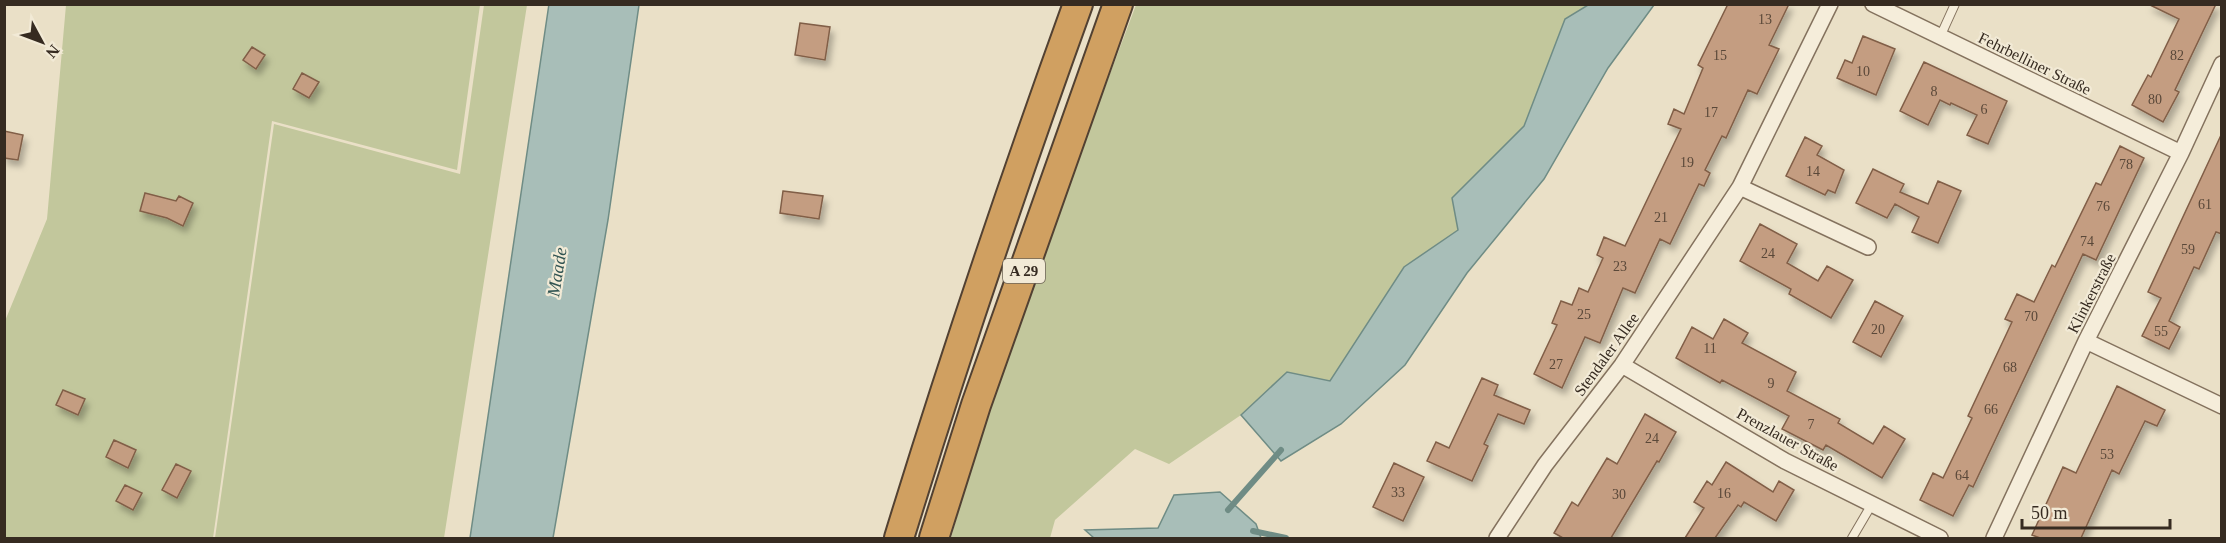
<svg xmlns="http://www.w3.org/2000/svg" width="2226" height="543" font-family="'Times New Roman',serif">
	<defs>
		<filter id="shadow"><feDropShadow dx="3.5" dy="6" stdDeviation="3" flood-color="#0004"/></filter>
	</defs>
	<rect width="100%" height="100%" fill="#eae0c7"/>
	<!-- green -->
	<path fill="#c2c79c" d="M66,5H480L457,170L272,121L213,538H5V321L47,219Z
		M484,5H527L444,538H215L274,124L460,174Z
		M1136,5H1588L1565,19L1524,126L1452,198L1458,230L1404,267L1330,381L1287,372L1241,415L1169,464L1135,449L1055,520L1050,538H951L1000,365Z"/>
	<!-- water -->
	<path fill="#a8beb8" stroke="#6f8c85" stroke-width="1.5" d="M549,4L639,5L608,220L553,538H470Z
		M1588,5H1654L1608,68L1544,179L1467,273L1405,365L1341,424L1281,461L1241,415L1287,372L1330,381L1404,267L1458,230L1452,198L1524,126L1565,19Z
		M1220,492L1256,524L1261,538H1094L1085,530L1158,528L1174,495Z"/>
	<g fill="none" stroke-linecap="round" stroke-linejoin="round">
		<!-- stream -->
		<path stroke="#6f8c85" stroke-width="6" d="M1228,510L1281,450
			M1253,531L1286,538"/>
	</g>
	<!-- building -->
	<path fill="#c49d81" stroke="#815e47" stroke-width="1.5" filter="url(#shadow)" d="M1728,4H1789L1769,45L1779,49L1757,94L1748,90L1726,138L1722,136L1705,170L1710,173L1704,186L1699,184L1670,244L1660,239L1635,293L1623,288L1600,343L1585,337L1562,388L1534,374L1557,325L1552,323L1561,301L1572,305L1579,288L1588,292L1603,258L1597,255L1604,237L1625,246L1681,129L1668,124L1674,109L1684,114L1703,68L1698,65Z
		M2148,4H2216L2175,90L2179,92L2163,122L2132,105L2148,75L2151,77L2179,19Z
		M800,23L830,27L825,60L795,55Z
		M1863,36L1895,49L1876,95L1837,78L1845,60L1852,63Z
		M252,47L265,55L256,69L243,60Z
		M1924,62L2007,101L1988,144L1967,135L1977,115L1951,103L1950,105L1940,100L1928,125L1900,111Z
		M302,73L319,82L309,98L293,89Z
		M4,131L23,135L18,160L4,158Z
		M2222,133V234L2216,232L2199,269L2194,267L2169,321L2180,327L2169,349L2142,336L2161,298L2148,292Z
		M1805,137L1822,146L1817,155L1844,170L1835,193L1828,190L1825,195L1786,176Z
		M2120,146L2144,158L2096,260L2083,254L1973,487L1969,485L1953,516L1920,500L1933,473L1943,478L1972,418L1968,416L2012,322L2005,319L2017,294L2034,302L2052,265L2055,267L2096,183L2101,185Z
		M1873,169L1904,184L1900,192L1928,204L1938,181L1961,191L1938,243L1912,232L1919,217L1895,204L1887,218L1856,203Z
		M783,191L823,196L819,219L780,213Z
		M145,193L176,201L179,196L193,203L183,226L167,218L140,211Z
		M1760,224L1797,244L1787,263L1818,281L1827,266L1853,280L1831,318L1789,294L1791,289L1740,261Z
		M1875,301L1903,316L1881,357L1853,342Z
		M1724,319L1748,333L1742,343L1796,372L1787,391L1840,419L1838,423L1873,444L1884,426L1905,439L1882,478L1826,445L1823,450L1782,429L1789,416L1722,380L1720,383L1676,358L1692,327L1713,339Z
		M1482,378L1498,385L1494,395L1530,410L1524,424L1498,414L1484,444L1488,446L1472,481L1427,461L1436,442L1449,448Z
		M2117,386L2165,410L2157,426L2145,421L2119,474L2112,470L2081,538H2040L2032,535L2063,467L2076,473Z
		M63,390L85,399L78,415L56,405Z
		M1645,414L1676,432L1659,462L1657,461L1611,538H1563L1554,533L1572,502L1578,506L1607,458L1617,464Z
		M114,440L136,450L128,468L106,457Z
		M1726,462L1773,492L1779,481L1794,490L1776,521L1744,502L1741,507L1738,505L1715,538H1685L1704,508L1694,502L1707,481L1712,485Z
		M1394,463L1424,477L1403,521L1373,507Z
		M176,464L191,471L177,498L162,490Z
		M125,485L142,493L133,510L116,501Z"/>
	<g fill="none" stroke-linecap="round" stroke-linejoin="round">
		<defs>
			<path id="service" d="M1940,37L1955,4
				M1852,538L1872,504"/>
			<path id="minor" d="M1873,4L2181,153
				M1740,187L1868,247
				M2086,341L2222,406
				M1622,365L1785,461L1940,538
				M1497,538L1545,465L1622,365L1740,187L1830,4
				M1994,538L2086,341L2181,153L2222,64"/>
			<path id="motorway" d="M899,538C954,359 1014,181 1078,4
				M934,538L976,405L1118,4"/>
		</defs>
		<!-- service casing -->
		<use href="#service" stroke="#84725e" stroke-width="10"/>
		<!-- minor casing -->
		<use href="#minor" stroke="#84725e" stroke-width="18"/>
		<!-- motorway casing -->
		<use href="#motorway" stroke="#524132" stroke-width="32"/>
		<!-- service -->
		<use href="#service" stroke="#f5edda" stroke-width="8"/>
		<!-- minor -->
		<use href="#minor" stroke="#f5edda" stroke-width="15"/>
		<!-- motorway -->
		<use href="#motorway" stroke="#d0a061" stroke-width="28"/>
	</g>
	<g text-anchor="middle" stroke-width="4.5" stroke-linejoin="round" paint-order="stroke">
		<!-- number labels -->
		<g font-size="14" fill="#5a4839">
			<text x="1765" y="24">13</text>
			<text x="1720" y="60">15</text>
			<text x="2177" y="60">82</text>
			<text x="1863" y="76">10</text>
			<text x="1934" y="96">8</text>
			<text x="2155" y="104">80</text>
			<text x="1984" y="114">6</text>
			<text x="1711" y="117">17</text>
			<text x="1687" y="167">19</text>
			<text x="2126" y="169">78</text>
			<text x="1813" y="176">14</text>
			<text x="2205" y="209">61</text>
			<text x="2103" y="211">76</text>
			<text x="1661" y="222">21</text>
			<text x="2087" y="246">74</text>
			<text x="2188" y="254">59</text>
			<text x="1768" y="258">24</text>
			<text x="1620" y="271">23</text>
			<text x="1584" y="319">25</text>
			<text x="2031" y="321">70</text>
			<text x="1878" y="334">20</text>
			<text x="2161" y="336">55</text>
			<text x="1710" y="353">11</text>
			<text x="1556" y="369">27</text>
			<text x="2010" y="372">68</text>
			<text x="1771" y="388">9</text>
			<text x="1991" y="414">66</text>
			<text x="1811" y="429">7</text>
			<text x="1652" y="443">24</text>
			<text x="2107" y="459">53</text>
			<text x="1962" y="480">64</text>
			<text x="1398" y="497">33</text>
			<text x="1724" y="498">16</text>
			<text x="1619" y="499">30</text>
		</g>
		<!-- shield labels -->
		<rect fill="#f2ead6" stroke="#6e6457" stroke-width="1.5" x="1003" y="259" width="42" height="24" rx="4.5"/>
		<g font-size="15" font-weight="bold" fill="#362b21">
			<text x="1024" y="276">A 29</text>
		</g>
		<!-- street labels -->
		<g font-size="16" fill="#362b21" stroke="#f2ead6">
			<text transform="translate(2035 63) rotate(26)" y="6">Fehrbelliner Straße</text>
			<text transform="translate(2091 293) rotate(-63)" y="6">Klinkerstraße</text>
			<text transform="translate(1606 354) rotate(-54)" y="6">Stendaler Allee</text>
			<text transform="translate(1788 439) rotate(29)" y="6">Prenzlauer Straße</text>
		</g>
		<!-- water labels -->
		<g font-size="18" font-style="italic" fill="#315452" stroke="#f2ead6">
			<text transform="translate(557 272) rotate(-81)" y="6">Maade</text>
		</g>
	</g>
	<!-- border -->
	<rect width="2226" height="543" fill="none" stroke="#362b21" stroke-width="12"/>
	<!-- north arrow -->
	<g transform="translate(42 42) rotate(131)" stroke="#f2ead6" stroke-width="4.5" paint-order="stroke">
	<path d="M0-4.5L10 22L0 15L-10 22Z" fill="#362b21"/>
	<text y="-9" font-size="16" font-weight="bold" text-anchor="middle" fill="#362b21">N</text>
	</g>
	<!-- scale -->
	<path d="M2022 519v9h148v-9" fill="none" stroke="#362b21" stroke-width="3"/>
	<text x="2031" y="519" font-size="18" fill="#362b21" stroke="#f2ead6" stroke-width="4.5" paint-order="stroke">50 m</text>
</svg>
